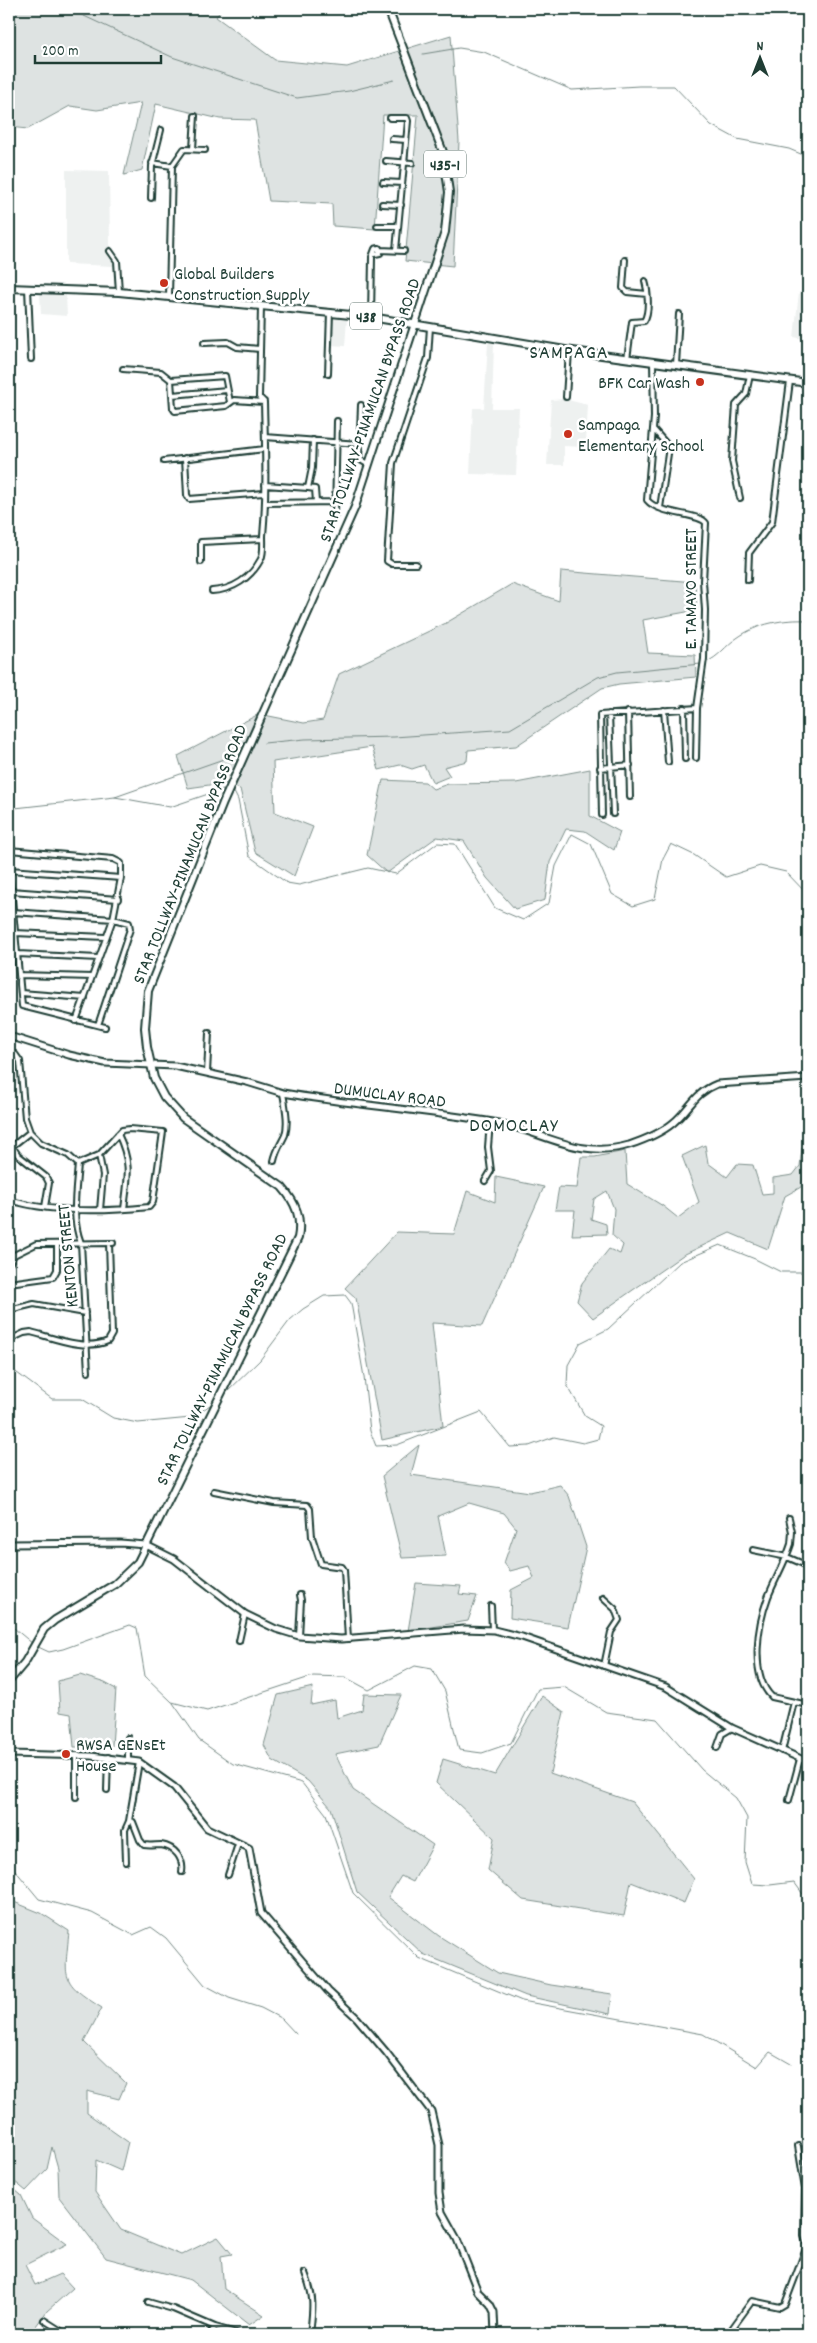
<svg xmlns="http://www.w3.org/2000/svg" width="817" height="2343" font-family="Dekko,sans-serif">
	<rect width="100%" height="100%" fill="#fff"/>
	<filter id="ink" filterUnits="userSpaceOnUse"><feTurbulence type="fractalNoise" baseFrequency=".02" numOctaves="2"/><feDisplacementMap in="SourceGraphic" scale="10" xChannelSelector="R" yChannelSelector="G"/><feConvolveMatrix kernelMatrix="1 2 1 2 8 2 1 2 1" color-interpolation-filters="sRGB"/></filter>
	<g filter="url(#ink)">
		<!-- built -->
		<path fill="#eef1f0" d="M66,170L109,171L110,245L119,260L121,287H114L113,266L66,264Z
			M799,292L808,293V340L794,337Z
			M40,294L66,295L67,316L41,314Z
			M331,318L347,319L345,346L330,345Z
			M488,343L494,344L492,408H519L516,475L470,474L473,408H484Z
			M564,399L588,405L586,443L583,447L564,446V465H547L551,400Z"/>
		<!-- green -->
		<path fill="#dee3e2" stroke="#7e908b" d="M9,9H222L216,17L275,60L347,67L451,35L459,141L453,266L405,261L418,115H383L375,229L333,226L332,204L269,201L255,120L220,119L156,104L142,170L124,175L141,103L97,110L70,106L28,129L9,127Z
			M561,571L695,582L697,610L643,620L648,653L695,655L696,677L619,684L602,688L516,746L468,750L467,761L444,767L450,776L433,783L424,765L412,769L400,765L379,770L372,747L273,762L275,812L313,827L294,876L255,852L240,789L223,783L188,788L178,756L259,714L304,723L323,720L339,674L446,623L512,584L559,601Z
			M590,769V816L620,832L614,850L585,831L566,829L550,862L545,900L515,909L487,878L464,841L437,837L387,873L367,855L383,780L425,782L433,789L448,784L516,783Z
			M705,1145L708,1163L727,1177L737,1164L753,1165L762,1194L773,1193V1178L793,1175L800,1166L802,1148L808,1150L801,1187L785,1196L768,1249L730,1233L683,1255L593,1318L577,1301L582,1283L609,1249L620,1254L623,1245L612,1235L614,1209L607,1191L594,1199L591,1219L606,1224L607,1234L572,1235L575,1210H555L559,1187L577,1188L581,1157H595L625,1151L627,1184L663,1206L678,1218L699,1202L682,1156Z
			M496,1177L544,1187L482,1326L432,1323L443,1426L382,1440L356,1298L345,1288L397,1232L454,1234L467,1191L495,1202Z
			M419,1445L411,1475L530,1492L560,1485L569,1496L586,1547L568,1627L510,1618L511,1590L534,1578L529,1566L510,1571L504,1563L516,1528L504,1513L469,1503L438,1516L446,1556L402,1558L382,1476Z
			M416,1583L461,1586L459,1594L477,1596L468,1621L408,1631Z
			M80,1675L105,1683L116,1689L112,1746L74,1747L71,1714L60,1712L58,1681Z
			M313,1687L311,1705L335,1700L337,1718L362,1710L364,1694L401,1695L379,1745L335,1754L353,1790L433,1845L413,1882L401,1876L388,1897L439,1936L498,1973L551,1985L612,1994L610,2014L526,1996L423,1954L357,1892L331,1808L308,1781L272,1760L264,1745L278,1695Z
			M542,1696L564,1712L550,1773L632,1802L694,1879L684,1903L631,1882L624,1916L523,1900L488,1870L494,1838L436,1783L443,1759L495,1775Z
			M9,1900L41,1913L69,1931C65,1979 59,1981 102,2008L84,2042L126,2083L119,2099L87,2091V2113L128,2142L121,2171L96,2160L95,2192L121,2230L181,2255L218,2237L232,2254L221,2256L224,2289L264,2315L249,2325L191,2280L106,2258L59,2197L58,2168L52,2147L47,2169L26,2191L9,2177Z
			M9,2185L21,2195L32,2218L67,2244L25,2265L35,2285L60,2274L73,2288L47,2311L30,2334H9Z"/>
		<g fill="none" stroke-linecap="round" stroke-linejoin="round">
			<!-- stream -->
			<path stroke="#758883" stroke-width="1" d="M69,9L172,57L297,98L349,91L394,80
				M423,54L459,48L484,52L572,90L639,86H674L711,125L737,139L789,149L808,157
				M706,662C718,658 726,645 737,638C758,623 783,619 808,620
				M264,743L305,739L394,737L510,729L598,677L617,672L701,664
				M233,790L238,800L249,856L287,883L299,885L368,868L396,874L437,843L455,844L495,908L523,920L549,903L556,866L572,834L591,844L612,894L633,906L655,899L663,859L671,844L694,855L726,877L760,866L786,872L808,895
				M115,797L232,756
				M9,802L15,808L115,797L170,807L226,788
				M9,1367L52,1399H82L113,1418L138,1423L191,1418L213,1403
				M224,1395L260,1360L290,1320L303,1309L324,1296L345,1295L351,1303L364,1377L370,1431L376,1446L397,1445L481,1412L510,1447L529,1446L554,1437L583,1443L598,1439L601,1426L585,1416L567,1385L568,1365L580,1343L608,1329L680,1262L720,1245L755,1259L781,1272H808
				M9,1624L33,1644
				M36,1646L49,1652L63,1649L130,1625L137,1628L145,1676L172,1702L207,1711L313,1676L345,1677L369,1690L415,1666L432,1669L445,1691L459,1750L482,1753L511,1743L538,1689L564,1687L606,1712L657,1719L702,1770L736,1798L747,1818L745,1862L752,1884L770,1885L794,1882L808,1901
				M173,1703L199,1740L233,1764L302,1783L326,1814L353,1893L419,1958L522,2001L703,2034L757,2067L770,2052L791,2064
				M9,1868L15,1870L39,1899L92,1913L133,1935L151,1927L166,1938L205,1985L229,1998L261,2008L282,2019L296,2034"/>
			<defs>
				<path id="minor" d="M390,118H407L408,121L396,250
					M392,139L406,140
					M193,149L195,116
					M386,161L412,163
					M152,163L172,166
					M383,182L402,183
					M151,198L152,166L161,130
					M382,204L401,205
					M377,226H397
					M9,230V272
					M380,250L404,251
					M110,251L117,261L119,292
					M625,260L623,288L627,292L647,294
					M28,288L31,359
					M169,297L172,166L184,149L205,150
					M371,317L372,257L375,249L379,248L380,253L375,254
					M204,343L228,342L237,347L260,349
					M627,359L632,322L644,321C650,312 648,291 645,281
					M653,362L654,417L647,500C659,515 700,513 706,523L703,581L705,610L704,659L697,708L696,758
					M676,365L679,314
					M123,369L161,372L171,380L173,408L175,411L226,406L234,400L264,402
					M328,374L330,312
					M171,380L225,376L230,402
					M172,395L227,390
					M566,397L569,351
					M361,405L359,459L369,465
					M654,430L669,447L660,508
					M265,437L359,444
					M185,458L187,495L189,499L264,493
					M164,461L265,449
					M265,485L308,488L312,468L313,440
					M308,488L315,489L316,502
					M740,498L732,461L736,405L746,394L750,375
					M265,503L336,502
					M335,515L337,421
					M201,562V542L263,539
					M416,564H392L387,561L393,463L428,358L430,327
					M748,580L749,553L772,522L790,381
					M212,591C233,590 251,578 261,559C264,553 263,543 263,536C267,492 265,446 264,402L259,397L261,307
					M684,708L685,759
					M664,710L668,762
					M628,712L630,797
					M609,714L613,814
					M600,768L630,765
					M602,815L600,715L697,708
					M9,850L113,859L121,863V878L113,919L76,1021
					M9,868L22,1006L105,1027
					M9,870L121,878
					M11,891L118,899
					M13,912L113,919L129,923L130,929L98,1025
					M15,933L105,937
					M18,954L98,958
					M19,975L92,977
					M21,993L85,998
					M9,1052L15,1054L20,1061L25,1118L30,1132L41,1143L68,1155L78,1164
					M207,1073L209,1033
					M118,1134C132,1163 128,1177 124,1209
					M9,1142L18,1155L46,1177L49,1183L45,1207
					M11,1147L30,1132
					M99,1155L103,1175L100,1210
					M274,1161C276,1150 281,1144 285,1135C289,1122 285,1106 283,1093
					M78,1164C76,1192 71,1217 81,1243L88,1372
					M485,1181L491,1171L488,1147L490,1122
					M9,1200C53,1213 103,1212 149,1207L153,1202L163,1132L130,1129L122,1130L99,1155L78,1164
					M9,1264L14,1255L36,1244L113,1243
					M9,1283L53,1277L57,1270V1245
					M9,1310L34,1304L85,1313
					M9,1340L24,1333L31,1332C54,1338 85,1351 108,1341L112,1334L109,1243
					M214,1491L274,1503L307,1505L310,1509L312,1537L321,1564L342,1567L344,1570L348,1639
					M789,1518L792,1532L791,1544C785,1563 775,1579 768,1597C758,1624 749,1675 772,1697L808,1705
					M753,1550L787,1557L808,1566
					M603,1598L615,1609L619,1620L611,1632L604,1666
					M491,1606L492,1630
					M299,1636L301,1600L300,1595
					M239,1641L245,1614
					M717,1748L722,1734L732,1728
					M782,1751L794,1702
					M76,1756V1797
					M128,1760V1738
					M107,1790L108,1757
					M789,1800L800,1759
					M129,1821L133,1822L140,1840L144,1845C150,1846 155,1845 161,1845C175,1847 184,1859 182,1872
					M126,1862L125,1830L129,1821L139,1762
					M228,1875L238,1844
					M305,2273C315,2299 313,2308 310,2334
					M148,2302L173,2309L215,2327
					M44,2320L66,2334
					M116,2334L127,2332L135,2334
					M210,2334L215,2327L240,2334
					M728,2334L752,2301L780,2307L785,2304L807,2246L804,2236L805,2189L798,2146"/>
				<path id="tertiary" d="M9,1036L69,1055L105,1063L175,1066L247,1082L283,1093C353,1105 424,1110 493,1122C544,1131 577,1160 629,1145C644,1140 660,1134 673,1123C690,1109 694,1093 717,1084L808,1078
					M9,1544L120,1543L146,1545L174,1559L245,1614L276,1629L299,1636L341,1639L464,1629L494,1630L522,1637L666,1687L732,1728L808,1762
					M9,1754L91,1756L139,1762L174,1787L207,1828L249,1848L261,1913L328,1991L357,2018L386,2052L431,2111L439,2145V2193L442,2212L457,2239L478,2292L490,2304L494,2312L495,2334"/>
				<path id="primary" d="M9,288L119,292L371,317L565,350L808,383
					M9,1681L25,1662L44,1629L55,1620L115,1584L138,1562L298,1238C302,1218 296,1203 282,1187L183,1118L164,1097L154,1078L147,1047L145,1028L148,991L223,803L355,507L445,232L449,192L443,152L388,9"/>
			</defs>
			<!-- minor casing -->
			<use href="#minor" stroke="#1f3d34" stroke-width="8"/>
			<!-- tertiary casing -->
			<use href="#tertiary" stroke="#1f3d34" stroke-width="9"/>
			<!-- primary casing -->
			<use href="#primary" stroke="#1f3d34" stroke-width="10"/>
			<!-- minor -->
			<use href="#minor" stroke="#fff" stroke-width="4"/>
			<!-- tertiary -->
			<use href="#tertiary" stroke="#fff" stroke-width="5"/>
			<!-- primary -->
			<use href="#primary" stroke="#fff" stroke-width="6"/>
		</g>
	</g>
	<!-- markers -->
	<g fill="#c8321e" stroke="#fff" stroke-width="2">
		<circle cx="164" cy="283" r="5"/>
		<circle cx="700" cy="382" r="5"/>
		<circle cx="568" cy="434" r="5"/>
		<circle cx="66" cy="1754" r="5"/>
	</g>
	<g text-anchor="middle" stroke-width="5" stroke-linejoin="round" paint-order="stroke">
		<!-- shield labels -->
		<g fill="#fff" stroke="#627771" stroke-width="1">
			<rect x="424" y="150.5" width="42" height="27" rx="4"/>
			<rect x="350" y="302.5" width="32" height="27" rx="4"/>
		</g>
		<g font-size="16" font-weight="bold" fill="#1f3d34">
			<text x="445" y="170">435-1</text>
			<text x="366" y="322">438</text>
		</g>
		<!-- poi labels -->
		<g font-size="18" fill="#1f3d34" stroke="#fff" text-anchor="start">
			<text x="174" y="279">Global Builders<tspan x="174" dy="21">Construction Supply</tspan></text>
			<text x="690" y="388" text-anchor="end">BFK Car Wash</text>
			<text x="578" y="430">Sampaga<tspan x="578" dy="21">Elementary School</tspan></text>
			<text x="76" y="1750">RWSA GENsEt<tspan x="76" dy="21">House</tspan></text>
		</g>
		<!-- street labels -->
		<g font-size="18" fill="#1f3d34" stroke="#fff">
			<text transform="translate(369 410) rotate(-71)" y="6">STAR TOLLWAY-PINAMUCAN BYPASS ROAD</text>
			<text transform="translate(690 589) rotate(-90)" y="6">E. TAMAYO STREET</text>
			<text transform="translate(189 854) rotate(-68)" y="6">STAR TOLLWAY-PINAMUCAN BYPASS ROAD</text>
			<text transform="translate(390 1094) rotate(7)" y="6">DUMUCLAY ROAD</text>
			<text transform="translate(67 1256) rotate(-95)" y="6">KENTON STREET</text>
			<text transform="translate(221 1359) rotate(-64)" y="6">STAR TOLLWAY-PINAMUCAN BYPASS ROAD</text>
		</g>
		<!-- quarter labels -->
		<g font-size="20" letter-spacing="1" fill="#1f3d34" stroke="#fff">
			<text x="569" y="358">SAMPAGA</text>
			<text x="514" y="1131">DOMOCLAY</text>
		</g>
	</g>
	<!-- margin -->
	<rect width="817" height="2343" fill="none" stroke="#fff" stroke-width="30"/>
	<rect x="15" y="15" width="787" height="2313" fill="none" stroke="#1f3d34" stroke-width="2" filter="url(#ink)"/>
	<!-- north arrow -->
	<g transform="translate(760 58)" stroke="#ffffff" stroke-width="4" paint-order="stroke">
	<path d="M0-4L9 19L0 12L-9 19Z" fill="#1f3d34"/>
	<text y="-8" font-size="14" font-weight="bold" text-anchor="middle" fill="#1f3d34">N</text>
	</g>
	<!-- scale -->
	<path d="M35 55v8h126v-8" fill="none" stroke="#1f3d34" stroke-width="2.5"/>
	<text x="42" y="55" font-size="15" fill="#1f3d34" stroke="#ffffff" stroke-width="4" paint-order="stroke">200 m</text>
</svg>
